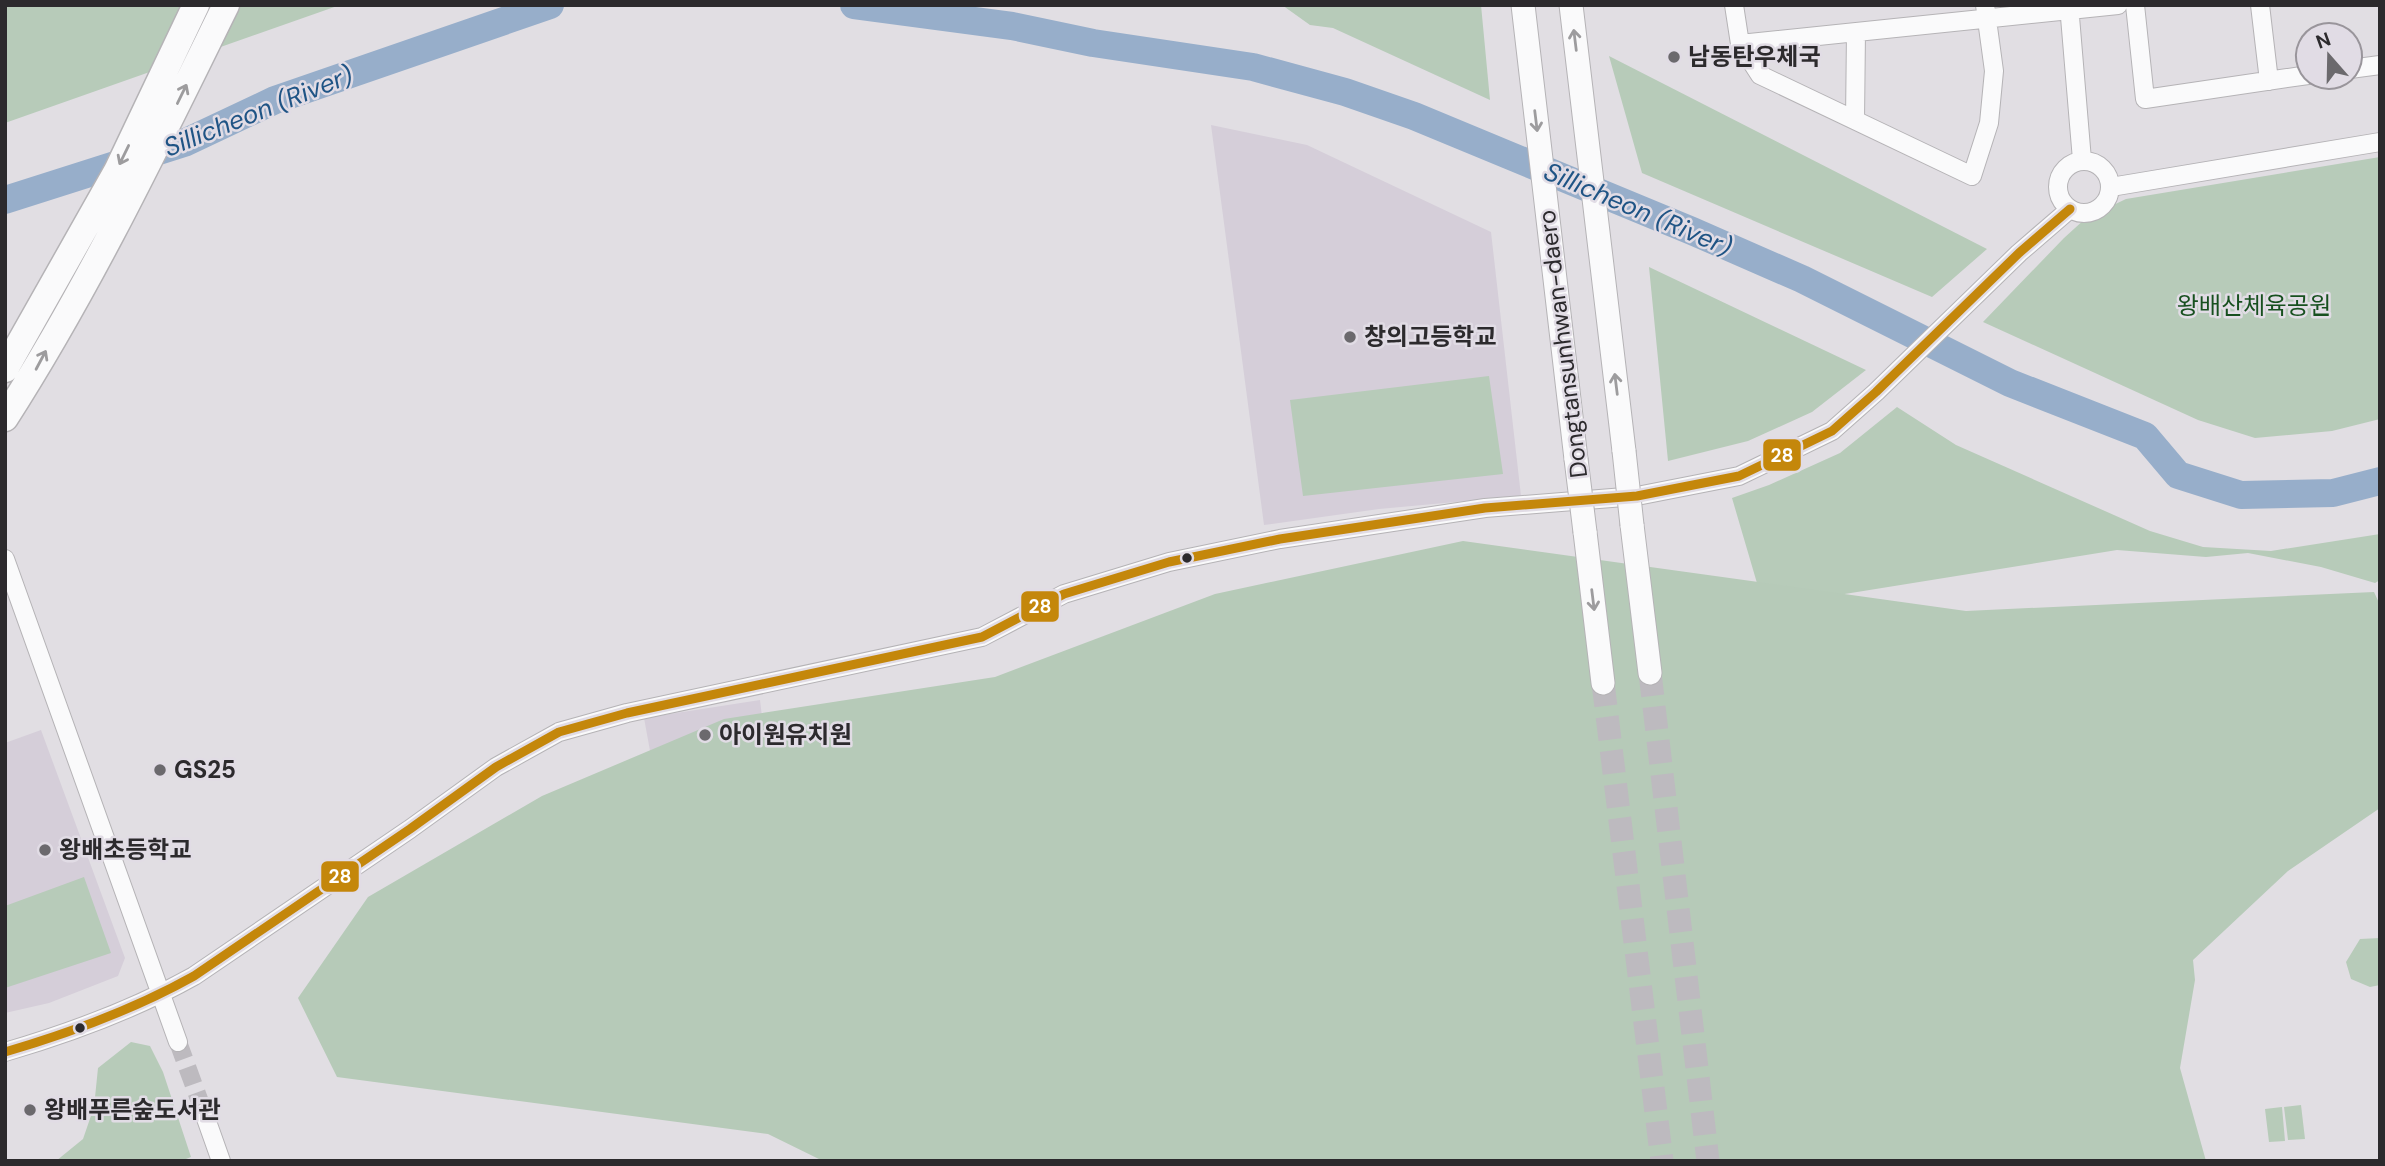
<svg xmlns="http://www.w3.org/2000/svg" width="2385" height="1166" font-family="'DM Sans','Noto Sans KR',sans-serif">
	<rect width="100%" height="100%" fill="#e1dee3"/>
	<!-- built -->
	<path fill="#d5ced9" d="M1211,125L1307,145L1491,232L1521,496L1379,509L1264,525Z
		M760,700L766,751L653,767L644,718Z
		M41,730L125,958L118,976L49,1003L5,1013V743Z"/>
	<!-- green -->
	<path fill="#b7cbb9" d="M5,5H340L5,123Z
		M1282,5H1481L1490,100L1333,28L1310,25Z
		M1609,56L1987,249L1932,297L1642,173Z
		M2380,157V419L2332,431L2255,438L2198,420L1983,322L2064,238L2086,218L2126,199Z
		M1649,267L1866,370L1812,412L1748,441L1668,461Z
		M1489,376L1503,474L1303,496L1290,400Z
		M1897,407L1956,445L2150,531L2203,547L2271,551L2380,534V580L2375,583L2321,567L2248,553L2206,557L2117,550L1764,607L1732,498L1769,485L1840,453Z
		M84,877L111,953L5,988V906Z
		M2380,938V985L2370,987L2351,979L2346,962L2360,939Z
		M131,1042L150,1046L163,1072L191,1157L181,1161H56L83,1139L94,1107L98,1068Z
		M2301,1105L2305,1139L2288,1140L2284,1107Z
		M2282,1107L2285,1141L2269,1142L2265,1109Z"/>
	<!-- forest -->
	<path fill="#b6cab8" d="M1463,541L1966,611L2374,592L2380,605V808L2288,871L2193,960L2195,980L2180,1068L2206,1161H823L768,1134L337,1077L298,998L368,897L542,796L724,719L995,677L1215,594Z"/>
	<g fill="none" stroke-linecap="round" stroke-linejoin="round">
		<!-- river -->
		<path stroke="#97aeca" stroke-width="28" d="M854,5L1012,26L1093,43L1253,67L1345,92L1414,116L1692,231L1802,279L2010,383L2145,436L2178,475L2241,495L2333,493L2380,481
			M5,200L184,143L275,100L550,5"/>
		<!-- minor-tunnel -->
		<path stroke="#bdbabf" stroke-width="18" stroke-dasharray="18 9" stroke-linecap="butt" d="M178,1042L204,1113"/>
		<!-- major-tunnel -->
		<path stroke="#bdbabf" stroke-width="23" stroke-dasharray="23 11" stroke-linecap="butt" d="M1650,673L1708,1161
			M1603,683L1662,1161"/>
		<defs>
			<path id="minor" d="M1734,5L1740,44L1760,75L1972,176L1989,123L1994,71L1985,5
				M2069,5L2082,160
				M2135,5L2145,99L2308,75
				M2260,5L2269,81
				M1740,44L2118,5
				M2350,69L2380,65
				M1855,120L1856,32
				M2058 187a26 26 0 1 1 52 0a26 26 0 1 1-52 0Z
				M2111,187L2380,142
				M5,559L178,1042
				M5,1052C70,1033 135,1009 194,976L410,829L496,767L559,732L627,713L982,637L1064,594L1169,562L1280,539L1485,508L1637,496L1739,476L1832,431L1876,392L2019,253L2070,209
				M204,1113L221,1161"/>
			<path id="major" d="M1523,5L1576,459
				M1571,5L1624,451
				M1632,525L1650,673
				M1585,532L1603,683"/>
			<path id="highway" d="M5,369L117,171L196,5
				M5,418C89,287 157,145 226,5"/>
		</defs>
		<!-- minor casing -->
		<use href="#minor" stroke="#b5b3b6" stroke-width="20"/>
		<!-- major casing -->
		<use href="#major" stroke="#b5b3b6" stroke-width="25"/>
		<!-- highway casing -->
		<use href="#highway" stroke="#b5b3b6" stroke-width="29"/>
		<!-- minor -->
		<use href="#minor" stroke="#fafafb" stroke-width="18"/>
		<!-- major -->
		<use href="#major" stroke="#fafafb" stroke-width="23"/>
		<!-- highway -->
		<use href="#highway" stroke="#fafafb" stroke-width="26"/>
		<defs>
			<path id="major-bridge" d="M1624,451L1632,525
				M1576,459L1585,532"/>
		</defs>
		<!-- major-bridge casing -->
		<use href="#major-bridge" stroke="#b5b3b6" stroke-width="25" stroke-linecap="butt"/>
		<!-- major-bridge -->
		<use href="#major-bridge" stroke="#fafafb" stroke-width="23"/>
		<defs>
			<path id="bus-1" d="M5,1052C70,1033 135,1009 194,976L410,829L496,767L559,732L627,713L982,637L1064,594L1169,562L1280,539L1485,508L1637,496L1739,476L1832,431L1876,392L2019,253L2070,209"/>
		</defs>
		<!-- bus-1 casing -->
		<use href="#bus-1" stroke="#e1dce5" stroke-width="14"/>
		<!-- bus-1 -->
		<use href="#bus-1" stroke="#c4870b" stroke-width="9"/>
	</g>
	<!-- one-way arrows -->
	<defs><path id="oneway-shaft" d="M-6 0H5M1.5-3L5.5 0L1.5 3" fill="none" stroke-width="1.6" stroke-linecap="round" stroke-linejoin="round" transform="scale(1.75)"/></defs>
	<g stroke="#9d9c9e">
		<use href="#oneway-shaft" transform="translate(1575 40) rotate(-97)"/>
		<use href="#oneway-shaft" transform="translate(182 94) rotate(-64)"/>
		<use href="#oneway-shaft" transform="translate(1536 121) rotate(83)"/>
		<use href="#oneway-shaft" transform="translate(124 155) rotate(116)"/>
		<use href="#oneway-shaft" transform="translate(41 360) rotate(-62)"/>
		<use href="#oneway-shaft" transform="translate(1616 384) rotate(-97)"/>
		<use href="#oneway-shaft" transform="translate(1593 600) rotate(83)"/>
	</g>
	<!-- markers -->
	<g fill="#6b696d" stroke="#e1dce5" stroke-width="2.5">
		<circle cx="1674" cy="57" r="7"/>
		<circle cx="1350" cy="337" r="7"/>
		<circle cx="705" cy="735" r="7"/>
		<circle cx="160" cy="770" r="7"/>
		<circle cx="45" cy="850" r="7"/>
		<circle cx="30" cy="1110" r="7"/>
	</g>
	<g fill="#2c2a2d" stroke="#e1dce5" stroke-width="2.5">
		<circle cx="1187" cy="558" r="6"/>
		<circle cx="80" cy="1028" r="6"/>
	</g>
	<g text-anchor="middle" stroke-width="5" stroke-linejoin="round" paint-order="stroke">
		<!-- poi labels -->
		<g font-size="24" font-weight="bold" fill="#2c2a2d" stroke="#e1dce5" text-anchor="start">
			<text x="1688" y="65">남동탄우체국</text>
			<text x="1364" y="345">창의고등학교</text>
			<text x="719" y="743">아이원유치원</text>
			<text x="174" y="778">GS25</text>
			<text x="59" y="858">왕배초등학교</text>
			<text x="44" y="1118">왕배푸른숲도서관</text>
		</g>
		<!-- park labels -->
		<g font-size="24" fill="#17501f" stroke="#e1dce5">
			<text x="2254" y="314">왕배산체육공원</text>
		</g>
		<!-- street labels -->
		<g font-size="24" fill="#2c2a2d" stroke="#e1dce5">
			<text transform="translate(1563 344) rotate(-97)" y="8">Dongtansunhwan-daero</text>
		</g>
		<!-- water labels -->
		<g font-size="26" font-style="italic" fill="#1f5485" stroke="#e1dce5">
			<text transform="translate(258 111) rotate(-22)" y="9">Sillicheon (River)</text>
			<text transform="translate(1638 209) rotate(23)" y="9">Sillicheon (River)</text>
		</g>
	</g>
	<g stroke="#e1dce5" stroke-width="2.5">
		<rect x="1762" y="438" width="40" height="34" rx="7" fill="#c4870b"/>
		<rect x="1020" y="590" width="40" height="33" rx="7" fill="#c4870b"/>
		<rect x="320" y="860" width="40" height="33" rx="7" fill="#c4870b"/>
	</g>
	<g font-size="19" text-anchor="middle" font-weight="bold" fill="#fff">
		<text x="1782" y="462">28</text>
		<text x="1040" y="613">28</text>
		<text x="340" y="883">28</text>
	</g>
	<!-- border -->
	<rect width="2385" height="1166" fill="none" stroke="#2c2a2d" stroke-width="14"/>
	<!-- north arrow -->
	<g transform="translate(2329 56) rotate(340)"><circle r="33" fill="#e1dce5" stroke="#99959b" stroke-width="2"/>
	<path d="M0-5L12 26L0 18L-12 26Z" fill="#6b696d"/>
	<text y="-10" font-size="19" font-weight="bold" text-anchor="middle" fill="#2c2a2d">N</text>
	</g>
</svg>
